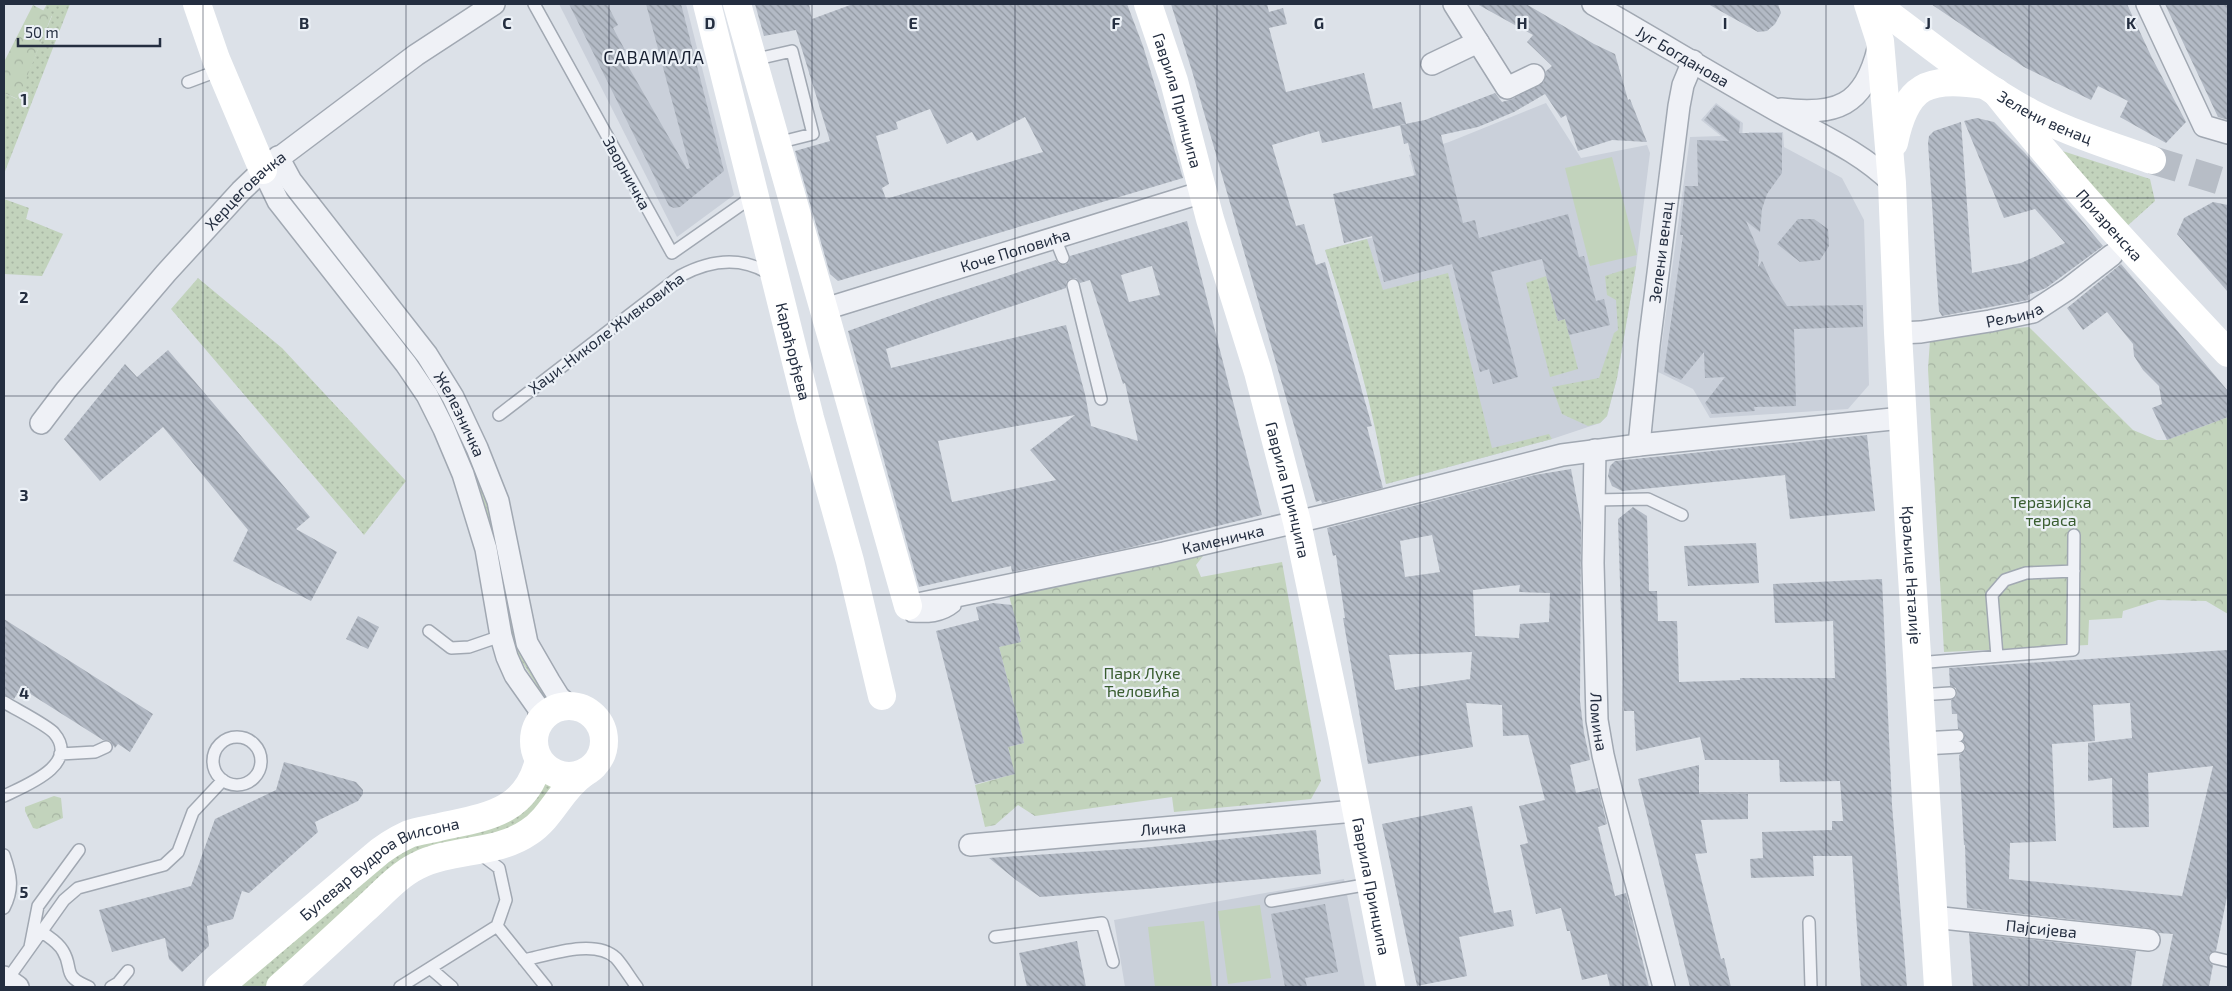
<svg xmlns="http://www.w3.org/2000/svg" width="2232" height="991" font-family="'Exo 2',sans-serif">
	<defs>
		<pattern id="grass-dots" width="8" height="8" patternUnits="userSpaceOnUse" patternTransform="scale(1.25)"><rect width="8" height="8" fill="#c2d3bc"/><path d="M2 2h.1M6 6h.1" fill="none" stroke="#a7b5a3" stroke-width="1.8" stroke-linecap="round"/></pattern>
		<pattern id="forest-crowns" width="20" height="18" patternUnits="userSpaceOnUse" patternTransform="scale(1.25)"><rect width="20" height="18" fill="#c2d3bc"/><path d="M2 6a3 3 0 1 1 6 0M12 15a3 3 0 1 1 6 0" fill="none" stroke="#a7b5a3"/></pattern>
		<pattern id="building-back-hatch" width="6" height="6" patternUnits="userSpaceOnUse" patternTransform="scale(1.25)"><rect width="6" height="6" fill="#b3bac5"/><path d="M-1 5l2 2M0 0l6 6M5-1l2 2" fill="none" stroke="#9198a1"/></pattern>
	</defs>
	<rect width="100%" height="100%" fill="#dce1e8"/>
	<!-- built -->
	<path fill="#cad0da" d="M559,4H686L734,195L677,237Z
		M1546,103L1581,158L1647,145L1650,153L1636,266L1617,378L1607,416L1600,423L1552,439L1386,484L1375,422L1348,320L1325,250L1427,223L1409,155L1449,142Z
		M1716,103L1743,123L1742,139H1748L1749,132H1783L1784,147L1842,178L1864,220L1869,385L1848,409L1710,418L1693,389L1658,372L1690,137L1721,136L1701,120Z
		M1344,879L1365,987H1125L1114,920Z"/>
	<!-- grass -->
	<path fill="url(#grass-dots)" d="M47,4H70L4,174V93L17,99L52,16L43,11Z
		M2053,148L2150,179L2155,201L2125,228Z
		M4,199L29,208L26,219L63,234L42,276L4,274Z
		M296,200L427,366L481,477L549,696L546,700L512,646L463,457L290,205Z
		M1367,239L1383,290L1448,273L1492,448L1549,434L1552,439L1386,484C1372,404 1351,327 1325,250Z
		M1636,266L1617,378L1607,416L1600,423L1588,426L1562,414L1552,387L1599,378L1614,333L1618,330L1616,300L1607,295L1605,276Z
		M1546,276L1558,321L1565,319L1578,369L1550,377L1526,283Z
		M198,278L282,348L406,481L364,535L171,309Z
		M544,771L561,783L534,818L381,883L265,987H239L368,868Z"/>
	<!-- forest -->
	<path fill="url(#forest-crowns)" d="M33,5L52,15L18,99L4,93V62Z
		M2029,327L2133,430L2157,440H2167L2228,417V614L2206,601L2158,600L2123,611L2122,618L2089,620L2088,645L1944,652L1928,369L1930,340L1991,330Z
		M1206,552L1196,565L1201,577L1282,562L1321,781L1311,799L1174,812L1172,797L1035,816L1018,805L995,825L985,827L975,785L1014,774L1008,747L1024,743L999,647L1021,641L1007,588Z
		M54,796L61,798L63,818L37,829L33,828L25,811V807Z"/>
	<!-- pitch -->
	<path fill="#c2d3bc" d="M1612,157L1637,255L1590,266L1565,168Z
		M1260,905L1271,978L1228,984L1218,911Z
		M1204,921L1212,987H1155L1148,927Z"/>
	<!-- building -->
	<path fill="url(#building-back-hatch)" fill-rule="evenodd" d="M569,4H607L618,25L613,28L625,50L620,52L687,169L690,168L646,4H681L724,171L680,207L674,208L669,206Z
		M755,4H809L812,19L853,4H1127L1143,46L1183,178L838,281L830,274L795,151L830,141L796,30L764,36ZM930,109L947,144L972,132L977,141L1025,117L1043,152L886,199L882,188L889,184L876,136L898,129L896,122Z
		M1171,4H1267L1269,12L1283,8L1287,24L1269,28L1286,92L1364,73L1373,109L1401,102L1406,124L1322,143L1319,131L1272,145L1296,226L1304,224L1316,265L1325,262L1372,426L1367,427L1383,488L1322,503L1321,500L1316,502L1192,71Z
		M1477,4H1526L1594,44L1615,54L1628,100L1630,99L1647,142L1612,140L1578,151L1566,115L1561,118L1545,94L1514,112L1478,127L1441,135L1463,223L1475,220L1479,238L1568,214L1579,257L1584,256L1596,301L1604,299L1610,325L1569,335L1565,319L1558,321L1542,259L1491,272L1518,377L1493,384L1489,369L1480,372L1452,264L1384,282L1372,236L1344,243L1333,194L1416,175L1408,143L1404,144L1400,125L1425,120L1495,93L1502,102L1512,99L1544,82L1546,71L1552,66L1527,42L1533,35Z
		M1708,4H1778L1781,13L1775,24L1767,31L1758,32Z
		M1931,4H2127L2152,58L2186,122L2166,143L2120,117L2128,101L2098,86L2091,100L2024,67Z
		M2165,4H2228V120L2218,117Z
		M1716,105L1740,122L1739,133H1782V173L1767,194L1762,209L1760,232L1746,221L1759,252L1758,267L1762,261L1771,281L1787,306L1863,305V327L1794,329L1796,406L1754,407L1755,411L1712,414L1705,403L1725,377L1705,378L1704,352L1681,380L1664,372L1683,235H1680L1685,186H1698L1697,140L1729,141L1704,120Z
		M1977,118L1994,122L2025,153L2103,246L2046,288L2028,295V300L1942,316L1939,311L1928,143L1929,136L1934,131L1961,122L1972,273L2021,263L2065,243L2035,209L2004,218L1964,121Z
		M2213,202L2228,205V292L2177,234L2184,218Z
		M1798,219H1814L1828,229L1829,246L1820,260L1800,262L1777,244Z
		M1187,221L1262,515L1128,548L1012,572L1011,566L919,587L848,331L937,299L1056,260L1059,264L1065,265L1069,262L1070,256ZM1152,266L1160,295L1129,302L1121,275ZM1071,278H1076L1080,283L1090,280L1123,384L1125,383L1138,441L1091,426L1085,394L1066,325L891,368L886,349L1066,288V282ZM1075,415L1030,450L1056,480L952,502L938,441Z
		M2121,264L2228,391V417L2167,440L2152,408L2162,404L2159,386L2143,370L2134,356L2133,344L2107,312L2083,330L2067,308Z
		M168,350L310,517L296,529L337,552L311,601L233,561L248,530L163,427L100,481L64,439L125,364L137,377Z
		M1867,435L1875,511L1790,519L1785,475L1622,491L1612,486L1608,476L1610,466L1615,461Z
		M1571,469L1581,522L1580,701L1584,733L1590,760L1570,765L1576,793L1598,788L1607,824L1598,827L1615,896L1626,893L1649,987H1610L1607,974L1582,980L1570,931H1567L1561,908L1536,914L1520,845L1528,843L1519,806L1545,800L1528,735L1503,736L1502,705L1466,703L1473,747L1368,764L1343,618H1345L1336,555L1333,556L1327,528L1535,475ZM1432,535L1440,572L1405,577L1400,541ZM1520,585L1519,592L1550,593L1549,622L1520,624L1519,638L1475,636L1473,590ZM1472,652L1470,679L1395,690L1389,655Z
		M1633,507L1647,516L1649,591H1657L1658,621H1677L1679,682L1740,680V678H1835L1833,621L1775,623L1773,584L1882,579L1892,805L1907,987H1861L1852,856H1813L1814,876L1751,878L1750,859L1763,858L1762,832L1832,830V821H1843L1840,781L1780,782L1779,760H1705L1700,737L1636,751L1634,711H1624L1618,519Z
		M1756,543L1759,583L1688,586L1684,546Z
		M993,603L1012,605L1021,642L999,647L1024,743L1008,747L1015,774L975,784L936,631L979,620L976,607Z
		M358,616L379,627L368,649L346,639Z
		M4,619L153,714L130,752L118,744L115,748L110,741L103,740L21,688L14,699L4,695Z
		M2228,650V892L2216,951L2210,953L2208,957L2210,963L2213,965L2209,987H2162L2173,934L2159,933L2150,928L1967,908L1965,845H1964L1959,755L1965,751L1966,746L1963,741L1964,732L1958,729L1957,714H1952L1951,700L1956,697L1957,693L1956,688L1950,686L1949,668ZM2130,703L2132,738L2088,743V781L2112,778L2113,828L2149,827L2148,773L2213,766L2182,896L2009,879L2010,843L2056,841L2052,744L2095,741L2093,705Z
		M284,762L356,782L363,790V794L358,801L315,822L318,832L249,893L242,891L233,919L207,926L209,946L182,972L169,959L165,938L112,952L99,910L191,886L215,819L276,790Z
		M1699,765V794H1748V819L1701,820L1707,853L1695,854L1721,959L1724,958L1731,987H1690L1638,779Z
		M1472,806L1494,913L1511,910L1514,926L1459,937L1467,976L1417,986L1382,824Z
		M1316,830L1321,874L1146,889L1040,897L1016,880L989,858L1142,848Z
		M1325,904L1338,972L1305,978L1307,987H1285L1271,914Z
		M1969,933L2136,951L2131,987H1973Z
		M1077,941L1086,987H1027L1019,953Z"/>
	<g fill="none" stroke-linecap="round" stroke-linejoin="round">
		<!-- secondary-tunnel -->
		<path stroke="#b7bdc6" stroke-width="28" stroke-dasharray="28 14" stroke-linecap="butt" d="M2152,160L2228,183"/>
		<defs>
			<path id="lane" d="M534,4L672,253L755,195
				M753,60L792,51L813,134L777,143
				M188,82L220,70
				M1055,238L1063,258
				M1073,285L1101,399
				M499,415L680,276C710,260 741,255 771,275
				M1594,500L1648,499L1682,515
				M911,616C927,617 942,617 955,606
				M429,631L451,648L469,647L501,636
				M1997,656L1992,595L2005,580L2026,573L2074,571
				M1917,663L2073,650L2074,535
				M1919,695L1950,693
				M4,702C15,709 47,725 54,733C81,765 24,786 4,796
				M213 761a24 24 0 1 1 48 0a24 24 0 1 1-48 0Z
				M1922,738L1958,736
				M1923,749L1959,747
				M60,754L95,752L106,747
				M479,853L499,868L506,900L497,926L546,987
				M4,855C11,875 14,889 4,908
				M1271,901L1370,884
				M1809,922L1811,987
				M42,932C50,938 58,942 63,951C74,969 61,976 89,987
				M995,937L1102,923L1113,962
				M30,947L38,906L79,850
				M2215,958L2228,961
				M524,960C548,955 595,938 616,958C624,967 630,978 637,987
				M430,968L452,987
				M7,980L64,900L78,888L164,865L178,852L193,812L223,780
				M111,987L118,983L128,971
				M400,987L497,926"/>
			<g id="street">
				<path d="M1454,4L1507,88L1534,75"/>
				<path id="s1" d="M1593,4C1653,38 1713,75 1774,109C1814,132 1859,150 1892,183"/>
				<path d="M2147,4L2204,126L2228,133"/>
				<path d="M1432,64L1478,42"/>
				<path d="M1781,109C1836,116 1864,106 1878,49"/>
				<path id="s2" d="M278,157L291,181L427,355L453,397L477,448L498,501L527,643L549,681L559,697L569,706"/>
				<path d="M263,170L278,201L406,364L427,395L444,429L463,474L486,549L501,636L507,657L515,675L539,709V722"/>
				<path id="s3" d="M825,309L1203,192"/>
				<path id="s4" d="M1898,333L1921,332L1990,321L2033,312L2068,289L2112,255"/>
				<path id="s5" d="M41,423L66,390L166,273L241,191L263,170L416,55L494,4"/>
				<path id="s6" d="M1639,445L1649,345L1679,106L1683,85L1693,61"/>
				<path id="s7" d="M1595,450L1593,563L1597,720L1603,755L1612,793L1664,987"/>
				<path id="s8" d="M908,606L1164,553L1322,516L1562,455L1639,445L1902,418"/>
				<path id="s9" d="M970,845L1355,811"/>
				<path id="s10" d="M1933,917L2149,940"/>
				<path d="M4,977L18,987"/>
			</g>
		</defs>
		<!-- lane casing -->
		<use href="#lane" stroke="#a1a8b2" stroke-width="14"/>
		<!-- street casing -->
		<use href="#street" stroke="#a1a8b2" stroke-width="24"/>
		<!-- lane -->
		<use href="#lane" stroke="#eff1f6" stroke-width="11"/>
		<!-- street -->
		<use href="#street" stroke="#eff1f6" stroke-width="21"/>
		<!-- secondary -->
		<g stroke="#fff" stroke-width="28">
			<path d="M197,4L216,59L263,170"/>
			<path id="s11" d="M707,4L810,418L850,561L882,696"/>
			<path d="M737,4L908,606"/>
			<path id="s12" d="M1148,4L1174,81L1210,219L1258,372L1297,522L1342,737L1391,987"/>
			<path id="s13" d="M1868,4L1880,41L1892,183L1898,333L1909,529L1938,987"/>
			<path id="s14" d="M1875,4C1926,41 1975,83 2031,113C2070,133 2111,146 2152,160"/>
			<path id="s15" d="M1996,92C2068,183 2148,268 2228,353"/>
			<path d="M1894,143C1906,85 1927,76 1984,85"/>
			<circle cx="569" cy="741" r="35"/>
			<path id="s16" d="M219,987L373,857C383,848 396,840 409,834C417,831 426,830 435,828C483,817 526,815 539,760"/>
			<path d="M280,987C308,962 336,936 364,910C381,895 397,876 417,866C452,848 496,855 529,832C552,817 561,789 583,774"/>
		</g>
	</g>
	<!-- grid -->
	<path fill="none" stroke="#242e40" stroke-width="1" stroke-opacity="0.55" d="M203,4V987M406,4V987M609,4V987M812,4V987M1015,4V987M1217,4V987M1420,4V987M1623,4V987M1826,4V987M2029,4V987M4,198H2228M4,396H2228M4,595H2228M4,793H2228"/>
	<g text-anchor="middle" stroke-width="4.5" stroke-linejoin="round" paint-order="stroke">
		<!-- street labels -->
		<g font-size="16" fill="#242e40" stroke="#ebf0f6">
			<text dy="6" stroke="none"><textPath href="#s1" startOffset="104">Југ Богданова</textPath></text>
			<text dy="6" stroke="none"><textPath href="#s12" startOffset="101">Гаврила Принципа</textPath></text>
			<text dy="6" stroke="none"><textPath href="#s14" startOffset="205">Зелени венац</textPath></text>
			<text transform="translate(627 173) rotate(61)" y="6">Зворничка</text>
			<text dy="6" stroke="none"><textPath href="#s5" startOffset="310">Херцеговачка</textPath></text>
			<text dy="6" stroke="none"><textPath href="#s15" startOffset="175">Призренска</textPath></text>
			<text dy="6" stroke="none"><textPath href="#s3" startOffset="199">Коче Поповића</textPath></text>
			<text dy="6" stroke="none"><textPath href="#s6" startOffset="194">Зелени венац</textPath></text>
			<text dy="6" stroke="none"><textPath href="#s4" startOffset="118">Рељина</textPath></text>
			<text transform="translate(606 333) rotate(-37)" y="6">Хаџи-Николе Живковића</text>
			<text dy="6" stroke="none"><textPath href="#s11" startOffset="358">Карађорђева</textPath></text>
			<text dy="6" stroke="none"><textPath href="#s2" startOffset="316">Железничка</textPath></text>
			<text dy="6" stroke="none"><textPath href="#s12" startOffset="506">Гаврила Принципа</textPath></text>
			<text dy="6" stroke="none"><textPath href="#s8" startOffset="322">Каменичка</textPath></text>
			<text dy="6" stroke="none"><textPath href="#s13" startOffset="574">Краљице Наталије</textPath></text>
			<text dy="6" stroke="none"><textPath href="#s7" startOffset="272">Ломина</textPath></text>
			<text dy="6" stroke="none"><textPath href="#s9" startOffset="194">Личка</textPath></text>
			<text dy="6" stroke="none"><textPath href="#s16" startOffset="202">Булевар Вудроа Вилсона</textPath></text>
			<text dy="6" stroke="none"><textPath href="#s12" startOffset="911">Гаврила Принципа</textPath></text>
			<text dy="6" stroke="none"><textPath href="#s10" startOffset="109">Пајсијева</textPath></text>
		</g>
		<!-- park labels -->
		<g font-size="16" fill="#395d30" stroke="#ebf0f6">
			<text x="2051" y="508">Теразијска<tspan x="2051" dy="18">тераса</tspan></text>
			<text x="1142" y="679">Парк Луке<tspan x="1142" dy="18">Ћеловића</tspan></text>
		</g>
		<!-- neighbourhood labels -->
		<g font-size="18" letter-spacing="1" fill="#171f30" stroke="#ebf0f6">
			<text x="654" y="64">САВАМАЛА</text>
		</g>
	</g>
	<g font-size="16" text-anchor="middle" font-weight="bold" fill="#242e40" stroke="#ebf0f6" stroke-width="4.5" stroke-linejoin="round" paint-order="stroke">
		<text x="304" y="29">B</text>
		<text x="507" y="29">C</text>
		<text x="710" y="29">D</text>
		<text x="913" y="29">E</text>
		<text x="1116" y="29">F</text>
		<text x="1319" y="29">G</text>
		<text x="1522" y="29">H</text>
		<text x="1725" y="29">I</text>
		<text x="1928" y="29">J</text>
		<text x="2131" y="29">K</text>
		<text x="24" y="105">1</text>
		<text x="24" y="303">2</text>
		<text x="24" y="501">3</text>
		<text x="24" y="699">4</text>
		<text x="24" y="898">5</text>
	</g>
	<!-- border -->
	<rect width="2232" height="991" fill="none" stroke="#242e40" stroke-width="10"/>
	<!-- scale -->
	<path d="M18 38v8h142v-8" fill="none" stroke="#242e40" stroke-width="2.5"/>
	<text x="25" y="38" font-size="15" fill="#242e40" stroke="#ebf0f6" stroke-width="4" paint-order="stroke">50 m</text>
</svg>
